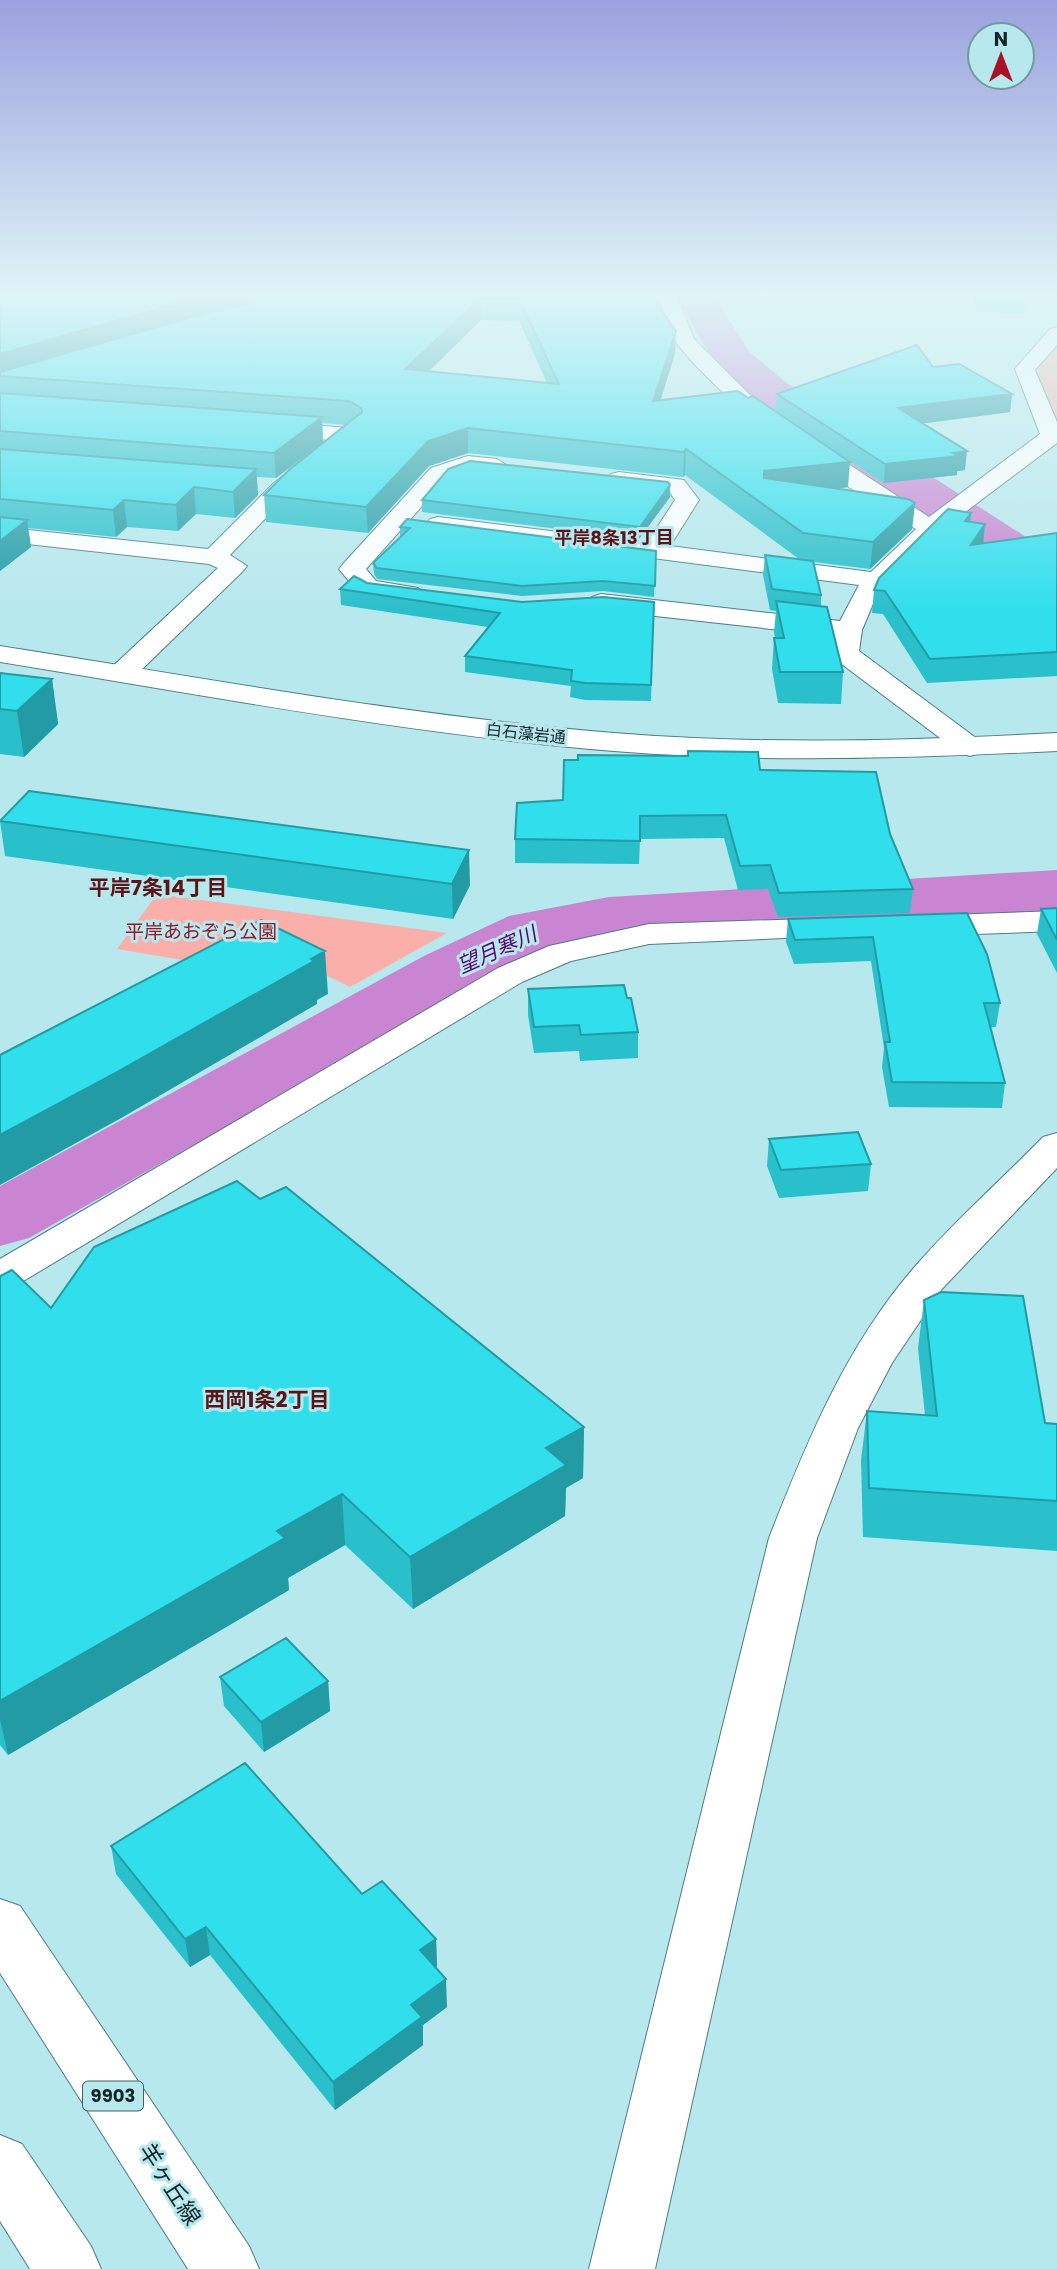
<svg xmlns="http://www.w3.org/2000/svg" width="1057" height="2269" font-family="Poppins,'Noto Sans JP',sans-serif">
	<rect width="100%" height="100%" fill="#b7e8ed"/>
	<!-- green -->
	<path fill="#faafab" d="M1057,344V427L1037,370Z
		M157,894L447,933L350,987L261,943L213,965L117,949Z"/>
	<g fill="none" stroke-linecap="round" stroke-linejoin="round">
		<!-- river -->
		<path fill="#c984d2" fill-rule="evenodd" d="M675,295H713L749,351L785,382L1057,557V596L1039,591L755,400L718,368Z
			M1057,870V910L609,937L552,948L474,986L29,1238L0,1246V1186L424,956L509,916L609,897Z"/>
		<defs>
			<path id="street" d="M658,295H676L694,339L750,395L780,419L929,517L1040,434L1015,369L1050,329L1057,327V345L1035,370L1057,422V443L948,525L886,585L875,599L862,630L859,651L980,741L985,747L980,753L970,756L960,753L835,659L831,653L835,636L601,610L592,607L588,602L592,597L601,594L840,621L859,585L430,529L426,524L430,519L438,517L647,543L675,500L669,491L611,484L608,479L611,474L619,472L684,480L699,500L670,546L871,572L916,529C838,482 735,416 678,345C668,332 663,310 658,295Z
				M271,422L350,428L361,435L290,493L230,555L247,566L243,571L132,679H112L108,673L112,667L218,568L209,564L0,541V527L208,549L274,483L330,440L263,434L260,429Z
				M468,456L497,459L508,466L497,473L470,470L447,478L366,569L376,581L418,588L422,593L418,598L409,601L359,593L339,569L343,564L431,468Z
				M1057,911V931L920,936L908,933L903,926L908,919L920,916Z
				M839,918L851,921L856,928L851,935L649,944L571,961L522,982L15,1286L0,1290V1259L498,968L549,946L649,924Z"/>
			<path id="secondary" d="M0,646C204,678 408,716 614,733C761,745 909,741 1057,733V751C909,758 761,763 614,751C408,734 204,695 0,662Z
				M1057,1133V1168L941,1290L892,1363L858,1428L817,1538L655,2269H589L769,1538C806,1444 845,1348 912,1270C952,1223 1000,1181 1043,1137Z"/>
			<path id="primary" d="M0,1899L20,1906L249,2246L259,2269H188L0,1973Z
				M0,2135L22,2144L91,2246L101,2269H30L0,2221Z"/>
		</defs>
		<!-- street casing -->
		<use href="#street" stroke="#4e7c80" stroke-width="2"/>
		<!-- secondary casing -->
		<use href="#secondary" stroke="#4e7c80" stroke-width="2"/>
		<!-- primary casing -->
		<use href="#primary" stroke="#4e7c80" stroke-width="2"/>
		<!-- street -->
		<use href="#street" fill="#fff" fill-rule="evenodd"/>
		<!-- secondary -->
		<use href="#secondary" fill="#fff" fill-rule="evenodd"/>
		<!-- primary -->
		<use href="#primary" fill="#fff" fill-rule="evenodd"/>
	</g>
	<!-- wall -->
	<path fill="#29bfcb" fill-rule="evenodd" d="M0,295H651L675,353L660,400L748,398L775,412L777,394L933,367L1012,394L1010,412L922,423L965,470L957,471V475L884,483L806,432L848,487L837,489L915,503L912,529L870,569L814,562L821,595V606L843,672L841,704L778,703L772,669L774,638H775L774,632L776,611L770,610L763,575L765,555L799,559L685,475L683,477L468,453L429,466L368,533L266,522L264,495L346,425L322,423L323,442L276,478L257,477L258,495L235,518L196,514L178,531L127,527L116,537L28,528L31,547L0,571ZM481,320L519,321L547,383L428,372Z
		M972,295H1057V303H1025L1024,313L977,312Z
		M670,485V497L639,539L422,512V500Z
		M971,513L970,522L983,543L1057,533V676L927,683L883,614L872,613L874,590Z
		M400,527L656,551L654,597L603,591L522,596L377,579L374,574L373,563L400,537Z
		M367,583L522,602H654L651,701L585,700L570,697L571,686L465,672V656L488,627L341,605L340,589Z
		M0,673L52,679L58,724L24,757L0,754Z
		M688,751L760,770L890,834L913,889L910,913L778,917L768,889L738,890L724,838L640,839L639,864L515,863V839L563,800L578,760L688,756Z
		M0,821L470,885L453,919L5,856Z
		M1057,908V973L1037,934L1041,909Z
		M967,913L1000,1003L996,1027H991L1005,1083L1002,1108L889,1107L882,1067L884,1048L871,961L794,964L786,942L788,919Z
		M528,989L627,998L638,1032V1058L580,1061L579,1051L534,1053L528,1015Z
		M769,1139L871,1164L868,1191L779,1198L767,1166Z
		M260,1199L584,1427L583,1478L566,1488L565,1516L413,1609L345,1545L288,1578L289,1590L8,1755L0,1745V1276L51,1308Z
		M924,1300L1045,1423L1057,1424V1551L863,1537L861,1460L867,1411L925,1415L918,1348Z
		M220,1677L328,1681L330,1711L264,1752L224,1706Z
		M111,1846L362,1894L436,1939L437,1966L436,1968L447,2007L423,2025V2045L335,2110L210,1955L190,1967L116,1874Z"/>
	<!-- shaded-wall -->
	<path fill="#229ba5" d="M212,295H309L0,376V354L192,299Z
		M481,298V320L406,393L405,369Z
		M676,331L675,353L653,425V401Z
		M1012,394L1010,412L897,427L898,408Z
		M322,417L323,442L276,478L274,453Z
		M468,428V453L429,466L368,533L366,507L428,441Z
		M686,449L685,475L683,477L684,452Z
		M967,451L965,470L957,471V475L884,483L885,464Z
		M850,462L848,487L762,497L764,471Z
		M256,469L258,495L235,518L233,492Z
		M670,485V497L639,539L640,527Z
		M194,487L196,514L178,531L176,505Z
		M124,500L127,527L116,537L113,510Z
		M915,503L912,529L870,569L873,542Z
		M971,513L969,534L965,521Z
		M27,520L31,547L0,571V541Z
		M985,524L983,546L971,545Z
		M52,679L58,724L24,757L17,711Z
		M469,850L470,885L453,919L452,884Z
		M325,951L328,994L317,1000V1004L123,1117L0,1185V1135Z
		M584,1427L583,1478L566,1488L565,1516L413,1609L410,1557L546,1448Z
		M342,1494L345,1545L288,1578L289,1590L8,1755L0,1719V1701L277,1531Z
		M328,1681L330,1711L264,1752L261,1722Z
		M206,1927L210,1955L190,1967L185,1939Z
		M436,1939L437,1966L421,1978L420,1950Z
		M446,1979L447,2007L423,2025V2045L335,2110L333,2082L411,2005Z"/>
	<!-- building -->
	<path fill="#30deec" stroke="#229ba5" stroke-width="2" fill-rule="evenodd" d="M0,295H212L192,299L0,354Z
		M285,295H651L676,331L653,401L738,391L748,398L753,396L850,462L764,471V478L908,499L915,503L873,542L803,533L686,449L684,452L468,428L428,441L366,507L264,495L290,469L362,412L361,408L349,401L0,376V372L206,313ZM481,298L519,299L559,384L405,369Z
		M979,295H1026V297L979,296Z
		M917,345L933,367L959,364L1012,394L898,408L967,451L953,453L959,456L885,464L777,394Z
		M0,393L322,417L274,453L0,431Z
		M0,449L256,469L233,492L194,487L176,505L124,500L113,510L0,499Z
		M470,461L668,482L670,485L640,527L422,500L448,469Z
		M948,509L971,513L965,521L985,524L971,545L1057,533V652L930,659L885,591L874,590L879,578Z
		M0,517L27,520L0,541Z
		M407,519L656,551L655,586L603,581L522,586L377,568L373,563L410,528L400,527Z
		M765,555L813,561L821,595L772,589Z
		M354,576L367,583L522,602L603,597L654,602L651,685L585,683L571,681L572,670L465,656L500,613L340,589Z
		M776,601L827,607L843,672H780L774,638H784Z
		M0,673L52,679L17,711L0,709Z
		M688,751L758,752L760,770L876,772L890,834L913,889L779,893L770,865L740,866L726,815L640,816V841L515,839L517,803L563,800L564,760H578V755L688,756Z
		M29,791L469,850L452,884L0,821Z
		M1057,908V940L1041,909Z
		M967,913L987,954L1000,1003H984L1005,1083L892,1082L885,1042H890L873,937L795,940L788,919Z
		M261,920L325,951L311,959L314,961L117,1072L0,1135V1055Z
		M624,985L627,998H631L638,1032L581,1035L579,1025L534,1027L528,989Z
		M858,1132L871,1164L781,1170L769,1139Z
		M237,1181L260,1199L286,1187L584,1427L546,1448L566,1465L410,1557L342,1494L277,1531L285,1538L0,1701V1276L12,1270L51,1308L94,1247Z
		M941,1292L1023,1296L1045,1423L1057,1424V1501L869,1488L867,1411L937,1416L924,1300Z
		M286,1638L328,1681L261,1722L220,1677Z
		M245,1763L362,1894L382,1881L436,1939L420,1950L446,1979L411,2005L422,2017L333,2082L206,1927L185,1939L111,1846Z"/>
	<!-- sky -->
	<linearGradient id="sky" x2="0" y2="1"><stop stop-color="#9ba1df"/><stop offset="0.48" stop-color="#dff5f7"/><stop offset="1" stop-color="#dff5f7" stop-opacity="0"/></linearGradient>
	<rect width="1057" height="613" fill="url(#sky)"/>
	<g text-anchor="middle" stroke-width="6" stroke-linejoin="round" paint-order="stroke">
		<!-- far-street labels -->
		<g font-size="16" fill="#122527" stroke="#b7e8ed">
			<text transform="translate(526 733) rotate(6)" y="6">白石藻岩通</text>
		</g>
		<!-- far-neighbourhood labels -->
		<g font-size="18" font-weight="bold" fill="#5a1518" stroke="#b7e8ed">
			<text x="614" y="544">平岸8条13丁目</text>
		</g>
		<!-- shield labels -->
		<rect fill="#b7e8ed" stroke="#446062" stroke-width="2" x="83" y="2081.5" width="60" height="29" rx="5"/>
		<g font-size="18" font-weight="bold" fill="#122527">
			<text x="113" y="2102">9903</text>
		</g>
		<!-- park labels -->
		<g font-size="19" fill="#991824" stroke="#b7e8ed">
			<text x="201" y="938">平岸あおぞら公園</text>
		</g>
		<!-- neighbourhood labels -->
		<g font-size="21" font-weight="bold" fill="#5a1518" stroke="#b7e8ed">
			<text x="158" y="895">平岸7条14丁目</text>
			<text x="267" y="1407">西岡1条2丁目</text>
		</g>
		<!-- water labels -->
		<g font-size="21" font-style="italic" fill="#5e0168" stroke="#b7e8ed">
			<text transform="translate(497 950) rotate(-24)" y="7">望月寒川</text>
		</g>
		<!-- near-street labels -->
		<g font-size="23" fill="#122527" stroke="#b7e8ed">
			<text transform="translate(170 2184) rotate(57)" y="8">羊ヶ丘線</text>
		</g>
	</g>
	<!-- north arrow -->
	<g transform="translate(1001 56)"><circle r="33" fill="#b7e8ed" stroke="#759a9e" stroke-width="2"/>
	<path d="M0-5L12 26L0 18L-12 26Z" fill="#a91325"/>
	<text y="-10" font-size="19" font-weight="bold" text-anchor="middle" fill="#122527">N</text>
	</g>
</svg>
